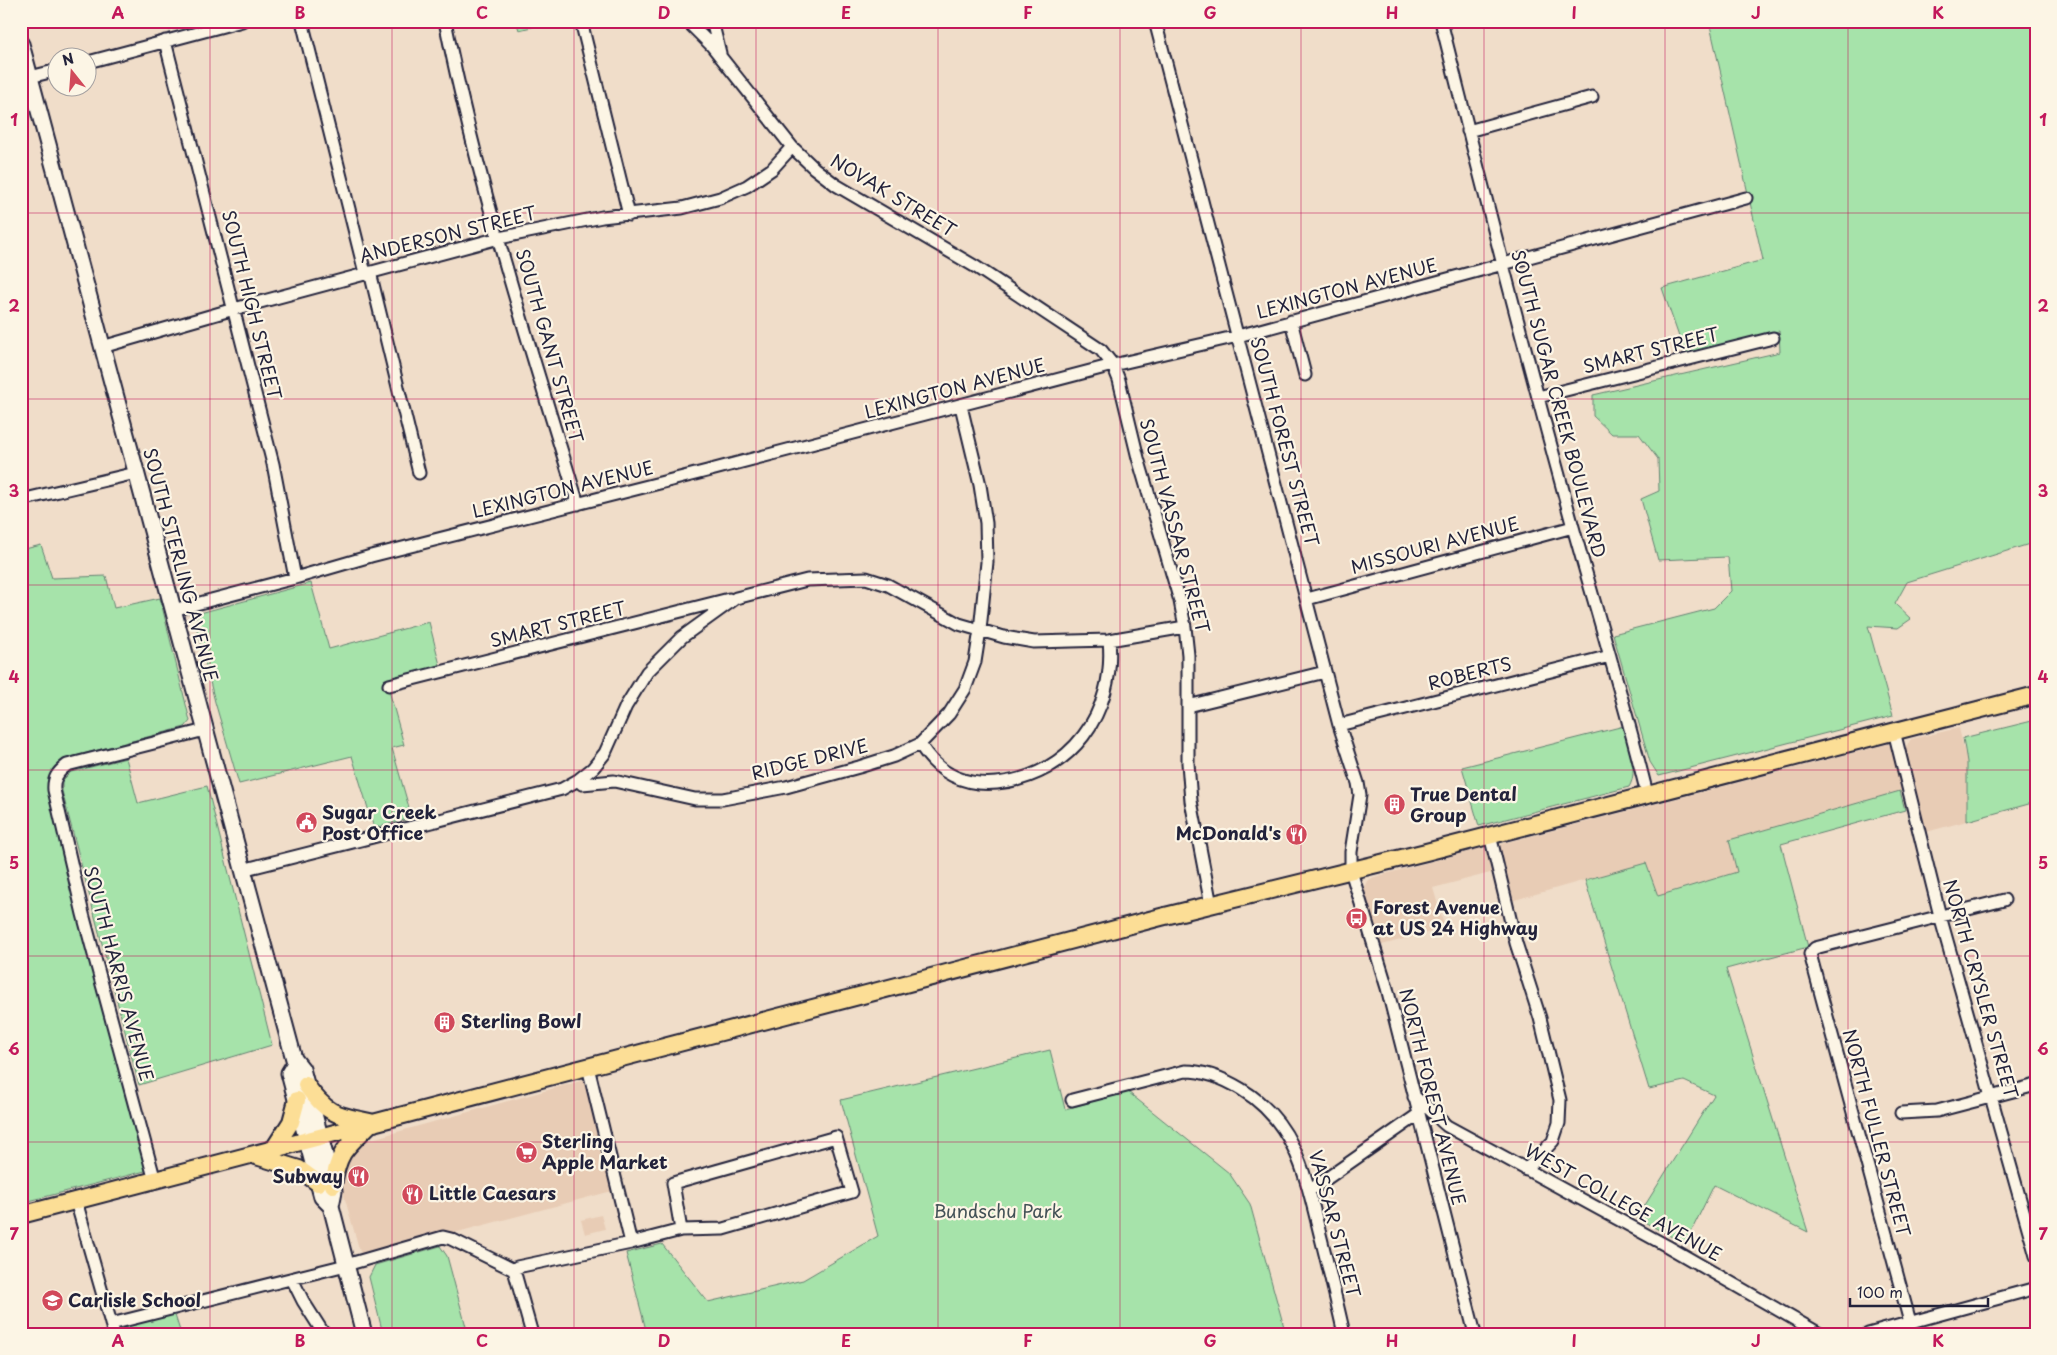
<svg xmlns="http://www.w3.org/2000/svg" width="2057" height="1355" font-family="'Playpen Sans',sans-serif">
	<rect width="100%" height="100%" fill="#f0ddc9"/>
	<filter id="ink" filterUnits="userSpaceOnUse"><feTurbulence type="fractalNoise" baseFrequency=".02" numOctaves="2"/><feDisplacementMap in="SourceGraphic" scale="10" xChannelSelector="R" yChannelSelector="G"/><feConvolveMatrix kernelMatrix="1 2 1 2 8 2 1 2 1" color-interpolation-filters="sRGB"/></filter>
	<g filter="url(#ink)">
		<!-- built -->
		<path fill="#e8ccb5" d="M1959,728L1967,762V821L1926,832L1905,748L1911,739Z
			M1888,744L1893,749L1905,790L1729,840L1738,872L1657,896L1646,863L1511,901L1499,848L1500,845L1504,843Z
			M1482,848L1488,850L1494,872L1433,888L1445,928L1378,946L1364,899V887L1367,881L1374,877Z
			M580,1081H584L589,1086L612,1191L371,1255L360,1252L339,1178V1170L361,1142Z
			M601,1215L605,1229L585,1234L581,1220Z"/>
		<!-- green -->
		<path fill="#a6e3aa" stroke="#648272" d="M516,21H557L519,30Z
			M1709,21H2036V542L1907,582L1895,604L1911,619L1898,628L1868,626L1893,716L1659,776L1650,762L1613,634L1714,608L1731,591L1728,557L1658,560L1641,499L1659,491L1658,459L1639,434H1612L1593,416V395L1780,352L1779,331L1685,354L1662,288L1763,260Z
			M21,538L25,549L41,545L52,578L106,576L114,608L160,598L190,721L185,727L64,759L52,772L48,787L146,1162L145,1171L21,1203Z
			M311,583L329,649L429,622L440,665L401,676L390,694L404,745L392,748L412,818L374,828L352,756L239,784L215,702L195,621L200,613Z
			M2036,720V802L1967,821V762L1963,738Z
			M1624,726C1628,744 1639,771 1629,787L1479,826L1462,767Z
			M126,758L138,803L207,786L272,1045L139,1085L62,791V781L71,772Z
			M1900,791L1905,810L1781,844L1808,947L1726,969L1808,1232L1714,1185L1685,1244L1637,1218L1714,1095L1684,1081L1649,1089L1585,880L1646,863L1658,896L1737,872L1729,840Z
			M1050,1050L1065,1109L1128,1092L1229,1173L1250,1204L1284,1327L1258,1334H633L646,1330L626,1253L662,1244L708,1302L803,1280L878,1236L841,1100Z
			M440,1246L447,1256L468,1334H383L369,1277L375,1265Z
			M173,1309L181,1334H114L111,1324Z"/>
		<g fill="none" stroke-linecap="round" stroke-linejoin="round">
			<defs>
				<path id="street" d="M302,21L365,273
					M445,21C478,185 529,345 578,504
					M581,21L629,215
					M687,21L712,46L792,147L814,168L836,185L976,267L1101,350L1113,365L1119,380L1138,458L1180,601L1185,627L1188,655V763L1191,801L1211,905
					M712,21L720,53
					M1155,21L1339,725L1358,783L1360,795L1351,852V871L1387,988L1475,1334
					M1441,21C1483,190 1527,359 1573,527C1598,616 1625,704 1647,794
					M165,41L273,464L295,578
					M88,62L242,21
					M30,77L58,70
					M1468,131L1592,97
					M370,272L419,473
					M1291,321L1305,375
					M102,347L234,309L499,238L602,217L682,208L720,198L747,186L772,169L792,147
					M1538,397L1773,338
					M21,500L136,473
					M1307,599L1573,527
					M173,610L295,578L371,556L707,471L1113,365L1238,336L1746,198
					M389,685L729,599
					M1188,706L1325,672
					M1339,725L1610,656
					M1894,731L1940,916L2036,1256
					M920,744C937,773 964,786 997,783C1071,776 1116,712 1109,640
					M578,780L582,784L614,781L695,799H723L786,787L859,767L894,756L920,744L949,714L965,689L975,662L980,630L987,562L986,523L980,485L961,406
					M1490,835L1516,943L1540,1018L1560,1100L1559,1123L1553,1141L1526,1170
					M242,870L562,789L578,780L593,768L605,753L626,706L647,672L682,637L736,598L807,580L866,578L888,585L959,624L1004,637L1034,642L1109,640L1185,627
					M588,1067L631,1243
					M1414,1097C1424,1102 1437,1118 1447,1126L1667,1246L1820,1334
					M1072,1100L1185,1071C1206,1071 1223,1078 1241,1089C1297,1123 1306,1179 1321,1238C1329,1270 1337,1302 1344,1334
					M1901,1113L1937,1111L2036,1085
					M836,1137L852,1192L723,1229L681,1230L673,1183Z
					M155,1181L83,914L54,790C53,778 58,772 67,765L205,730
					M1309,1191L1419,1114
					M76,1201L114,1334
					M514,1270L532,1334
					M292,1279L303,1301L324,1334
					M1910,1322L1810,954L1815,948L2004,900
					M111,1324L346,1265L443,1237L451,1239L514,1270L517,1267L631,1243L681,1230
					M1868,1334L2036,1288"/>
				<path id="secondary" d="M21,44L294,1059L302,1069L333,1185L334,1191L331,1206L364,1334
					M295,1063L289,1073L322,1197L331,1206"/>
				<path id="primary" d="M306,1085C329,1117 338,1115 374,1123
					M273,1150L291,1122L297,1100
					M256,1156L299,1169L318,1183
					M333,1185C338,1153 345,1148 368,1126
					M21,1215L1161,917L1426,852L2036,695"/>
			</defs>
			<!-- street casing -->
			<use href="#street" stroke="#22223b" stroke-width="15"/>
			<!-- secondary casing -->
			<use href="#secondary" stroke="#22223b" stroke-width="19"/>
			<!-- primary casing -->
			<use href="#primary" stroke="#22223b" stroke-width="20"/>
			<!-- street -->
			<use href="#street" stroke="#fcf5e5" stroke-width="11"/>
			<!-- secondary -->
			<use href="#secondary" stroke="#fcf5e5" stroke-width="15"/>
			<!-- primary -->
			<use href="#primary" stroke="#fcde96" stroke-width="16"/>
		</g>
	</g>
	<!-- grid -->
	<path fill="none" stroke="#c2185b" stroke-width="1" stroke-opacity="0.55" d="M210,21V1334M392,21V1334M574,21V1334M756,21V1334M938,21V1334M1120,21V1334M1301,21V1334M1484,21V1334M1665,21V1334M1848,21V1334M21,213H2036M21,399H2036M21,585H2036M21,770H2036M21,956H2036M21,1142H2036"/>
	<!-- icons -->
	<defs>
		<symbol id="building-disc" viewBox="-11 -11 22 22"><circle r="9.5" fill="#d1495b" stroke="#fcf5e5"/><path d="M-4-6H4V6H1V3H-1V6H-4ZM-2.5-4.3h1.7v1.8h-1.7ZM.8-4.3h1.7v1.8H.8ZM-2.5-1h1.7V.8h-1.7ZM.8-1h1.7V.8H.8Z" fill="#fff"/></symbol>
		<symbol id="civic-disc" viewBox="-11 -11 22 22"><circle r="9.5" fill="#d1495b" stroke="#fcf5e5"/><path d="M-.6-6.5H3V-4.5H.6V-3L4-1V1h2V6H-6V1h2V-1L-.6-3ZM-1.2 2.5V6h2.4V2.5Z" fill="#fff"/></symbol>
		<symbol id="restaurant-disc" viewBox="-11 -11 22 22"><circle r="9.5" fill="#d1495b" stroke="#fcf5e5"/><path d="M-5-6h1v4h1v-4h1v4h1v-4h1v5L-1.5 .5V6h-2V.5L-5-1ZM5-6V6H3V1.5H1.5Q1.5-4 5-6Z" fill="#fff"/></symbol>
		<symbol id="bus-disc" viewBox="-11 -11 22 22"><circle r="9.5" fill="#d1495b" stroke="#fcf5e5"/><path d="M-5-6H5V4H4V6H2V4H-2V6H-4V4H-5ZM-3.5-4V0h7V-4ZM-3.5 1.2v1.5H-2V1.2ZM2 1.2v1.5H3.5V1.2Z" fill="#fff"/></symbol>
		<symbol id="supermarket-disc" viewBox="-11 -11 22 22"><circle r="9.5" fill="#d1495b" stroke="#fcf5e5"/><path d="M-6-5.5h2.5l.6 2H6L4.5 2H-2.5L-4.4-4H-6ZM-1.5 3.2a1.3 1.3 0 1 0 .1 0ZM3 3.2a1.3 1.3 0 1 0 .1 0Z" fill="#fff"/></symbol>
		<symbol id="school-disc" viewBox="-11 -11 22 22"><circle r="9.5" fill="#d1495b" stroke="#fcf5e5"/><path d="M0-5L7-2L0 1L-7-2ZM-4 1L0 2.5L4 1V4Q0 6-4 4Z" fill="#fff"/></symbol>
	</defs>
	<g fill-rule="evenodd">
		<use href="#building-disc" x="1382" y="792" width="25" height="25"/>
		<use href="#civic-disc" x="294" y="810" width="25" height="25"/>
		<use href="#restaurant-disc" x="1284" y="822" width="25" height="25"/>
		<use href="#bus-disc" x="1344" y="906" width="25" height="25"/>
		<use href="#building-disc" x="432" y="1010" width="25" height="25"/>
		<use href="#supermarket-disc" x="514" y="1140" width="25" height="25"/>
		<use href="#restaurant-disc" x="346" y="1164" width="25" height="25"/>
		<use href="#restaurant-disc" x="400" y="1182" width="25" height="25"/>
		<use href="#school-disc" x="40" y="1288" width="25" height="25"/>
	</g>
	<g text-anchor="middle" stroke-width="4.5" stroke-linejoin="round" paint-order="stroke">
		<!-- street labels -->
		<g font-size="18" fill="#22223b" stroke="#fcf5e5">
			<text transform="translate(893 196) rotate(31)" y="6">NOVAK STREET</text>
			<text transform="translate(448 235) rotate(-14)" y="6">ANDERSON STREET</text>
			<text transform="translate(1347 289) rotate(-15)" y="6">LEXINGTON AVENUE</text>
			<text transform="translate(251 305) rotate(76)" y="6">SOUTH HIGH STREET</text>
			<text transform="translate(549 346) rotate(74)" y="6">SOUTH GANT STREET</text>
			<text transform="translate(1651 351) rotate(-14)" y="6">SMART STREET</text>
			<text transform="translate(955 389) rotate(-15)" y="6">LEXINGTON AVENUE</text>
			<text transform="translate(1558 404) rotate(75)" y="6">SOUTH SUGAR CREEK BOULEVARD</text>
			<text transform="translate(1284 442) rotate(75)" y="6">SOUTH FOREST STREET</text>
			<text transform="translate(563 490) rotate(-14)" y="6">LEXINGTON AVENUE</text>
			<text transform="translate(1174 526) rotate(75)" y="6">SOUTH VASSAR STREET</text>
			<text transform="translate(1435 546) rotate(-15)" y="6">MISSOURI AVENUE</text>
			<text transform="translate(180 565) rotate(75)" y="6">SOUTH STERLING AVENUE</text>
			<text transform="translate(558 625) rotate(-14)" y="6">SMART STREET</text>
			<text transform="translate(1470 674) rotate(-14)" y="6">ROBERTS</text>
			<text transform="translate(810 760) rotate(-14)" y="6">RIDGE DRIVE</text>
			<text transform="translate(118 974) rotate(75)" y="6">SOUTH HARRIS AVENUE</text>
			<text transform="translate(1980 989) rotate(74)" y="6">NORTH CRYSLER STREET</text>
			<text transform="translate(1432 1097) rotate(76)" y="6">NORTH FOREST AVENUE</text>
			<text transform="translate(1876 1133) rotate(75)" y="6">NORTH FULLER STREET</text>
			<text transform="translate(1623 1203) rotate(29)" y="6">WEST COLLEGE AVENUE</text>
			<text transform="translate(1334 1224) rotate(75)" y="6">VASSAR STREET</text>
		</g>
		<!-- poi labels -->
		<g font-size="18" font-weight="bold" fill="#22223b" stroke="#fcf5e5" text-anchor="start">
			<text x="1410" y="801">True Dental<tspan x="1410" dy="21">Group</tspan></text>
			<text x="322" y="819">Sugar Creek<tspan x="322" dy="21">Post Office</tspan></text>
			<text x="1281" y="840" text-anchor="end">McDonald's</text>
			<text x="1373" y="914">Forest Avenue<tspan x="1373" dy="21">at US 24 Highway</tspan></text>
			<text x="461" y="1028">Sterling Bowl</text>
			<text x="542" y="1148">Sterling<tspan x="542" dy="21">Apple Market</tspan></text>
			<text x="343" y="1183" text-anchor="end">Subway</text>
			<text x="429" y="1200">Little Caesars</text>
			<text x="68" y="1307">Carlisle School</text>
		</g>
		<!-- park labels -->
		<g font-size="18" fill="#435257" stroke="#fcf5e5">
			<text x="998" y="1218">Bundschu Park</text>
		</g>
	</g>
	<!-- margin -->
	<rect width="2057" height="1355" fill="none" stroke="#fcf5e5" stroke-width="55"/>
	<!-- north arrow -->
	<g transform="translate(72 72) rotate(343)"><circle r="24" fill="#fcf5e5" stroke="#a5a1a1"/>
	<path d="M0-4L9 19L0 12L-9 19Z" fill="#d1495b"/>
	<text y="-8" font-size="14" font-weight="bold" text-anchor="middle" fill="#22223b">N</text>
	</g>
	<!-- scale -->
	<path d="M1850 1298v8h138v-8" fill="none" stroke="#22223b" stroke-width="2.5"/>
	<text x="1857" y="1298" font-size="15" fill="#22223b" stroke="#fcf5e5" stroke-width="4" paint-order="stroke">100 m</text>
	<rect x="28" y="28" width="2002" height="1300" fill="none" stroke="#c2185b" stroke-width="2"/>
	<g font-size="16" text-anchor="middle" font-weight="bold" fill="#c2185b">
		<text x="118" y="19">A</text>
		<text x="300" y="19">B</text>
		<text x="482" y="19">C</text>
		<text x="664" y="19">D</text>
		<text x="846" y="19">E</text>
		<text x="1028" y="19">F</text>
		<text x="1210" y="19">G</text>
		<text x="1392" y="19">H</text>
		<text x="1574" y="19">I</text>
		<text x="1756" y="19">J</text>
		<text x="1938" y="19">K</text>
		<text x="14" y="126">1</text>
		<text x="2043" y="126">1</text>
		<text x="14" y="312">2</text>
		<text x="2043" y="312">2</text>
		<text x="14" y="497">3</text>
		<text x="2043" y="497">3</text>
		<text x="14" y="683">4</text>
		<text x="2043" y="683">4</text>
		<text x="14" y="869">5</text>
		<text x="2043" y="869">5</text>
		<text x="14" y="1055">6</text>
		<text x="2043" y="1055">6</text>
		<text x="14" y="1240">7</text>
		<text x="2043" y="1240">7</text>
		<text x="118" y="1347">A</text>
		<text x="300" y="1347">B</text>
		<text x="482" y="1347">C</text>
		<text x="664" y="1347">D</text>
		<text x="846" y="1347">E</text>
		<text x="1028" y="1347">F</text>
		<text x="1210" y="1347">G</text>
		<text x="1392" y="1347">H</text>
		<text x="1574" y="1347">I</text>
		<text x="1756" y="1347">J</text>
		<text x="1938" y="1347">K</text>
	</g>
</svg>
